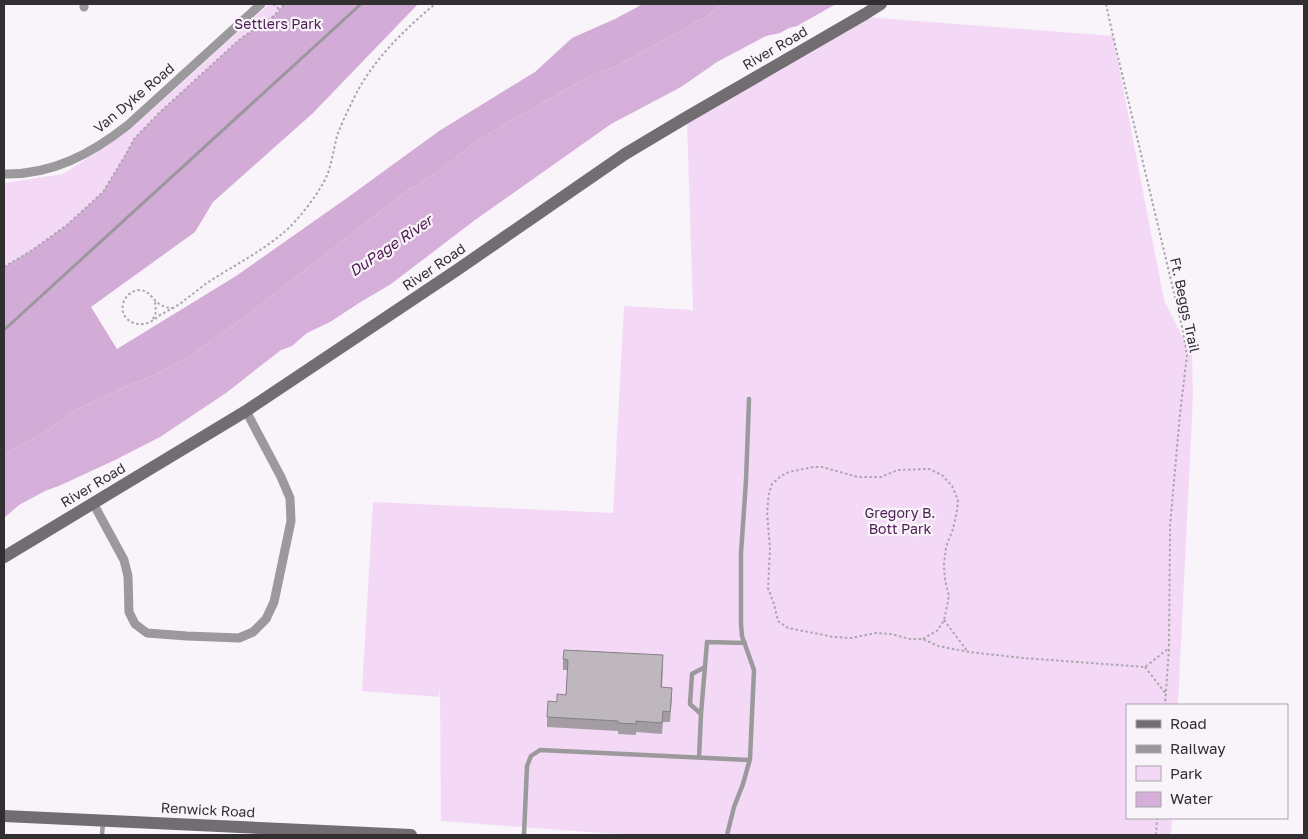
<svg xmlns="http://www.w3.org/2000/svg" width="1308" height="839" font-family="'Golos Text',sans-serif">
	<rect width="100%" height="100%" fill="#f9f3fa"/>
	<!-- green -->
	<path fill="#f3d9f6" d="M269,4H332L4,304V183L63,174L131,129Z
		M865,17L1113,36L1164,300L1192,356L1193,396L1178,705H1127V818H1172L1171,835H644L602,833L441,821L440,689L439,697L362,691L373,502L613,513L624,306L693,310L687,120Z"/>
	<!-- forest -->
	<path fill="#d2abd6" d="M284,4H418L313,113L213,202L195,232L91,307L117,349L236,276L347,198L439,131L535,72L572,38L615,19L643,4H723L704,18L611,69L600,72L596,75H592L512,120L474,143L451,162L416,186L412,187L246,316L190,356L153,376L146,378L142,381L131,384L70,413L51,428L4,455V267L31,251L67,225L103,192L126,154L134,139L159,113L239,40C254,28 273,21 284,4Z"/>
	<!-- water -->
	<path fill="#d5aed9" d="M723,4H836L797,26L789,28L780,33L766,36L749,45L717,62L681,87L611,124L475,220L391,284L359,303L330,322L307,333L292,346L281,350L226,393L160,437L115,460L61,485L45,491L19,505L4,518V455L51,428L70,413L131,384L142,381L146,378L153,376L190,356L246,316L412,187L416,186L451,162L474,143L512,120L592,75H596L599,72L611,69L704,18Z"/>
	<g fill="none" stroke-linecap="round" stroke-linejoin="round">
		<!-- path -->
		<path stroke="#aba6ac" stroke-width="2" stroke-dasharray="2.5 2.5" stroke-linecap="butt" d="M273,4L280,10
			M1106,4L1113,36L1183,331L1187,355L1180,414L1170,526L1169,648L1165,705
			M4,267L31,251L67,225L103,192L126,154L134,139L159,113L239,40C254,28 273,21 284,4
			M174,308C152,308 154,290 139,290C127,291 119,304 124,315C128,322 136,325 144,324C150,323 155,319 160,315C169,310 178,306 186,299C193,294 200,288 207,283C231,267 261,252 283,233C298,221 321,191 328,173C332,161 334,148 337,136C342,122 349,108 356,94C374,59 405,29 435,4
			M153,319L156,312L155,302
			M944,620L968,652
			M923,639L938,630L944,620L949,596L945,580L944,565L946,547L953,529L957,511L958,500L952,486L942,475L929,469L898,470L881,477H858L822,467H813L789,472L781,476L772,484L769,493L767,512L770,549L768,588L774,604L778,621L788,628L834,637L851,638L876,633L891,634L910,639H923L938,646L969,652L1023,658L1145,667L1169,648
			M1145,667L1166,694
			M1156,835L1157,818"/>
		<!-- lane -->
		<path stroke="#9b999c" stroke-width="4.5" d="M701,714L690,704L692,674L705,667
			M699,758L701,714L707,642L745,643
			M102,835L103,822
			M524,835L527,766L531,756L540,750L749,760
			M727,835L734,807L743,784L750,759L754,670L742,636L741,624V553L746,481L749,399"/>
		<!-- street -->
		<path stroke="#9b999c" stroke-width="9" d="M84,7V4
			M4,174C52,175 91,154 128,125L261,4
			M93,503L124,560L128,576L129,612L135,624L147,633L187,636L239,638L253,632L266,619L274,602L291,521L290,498L281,477L246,411"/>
		<!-- secondary -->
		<path stroke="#716d71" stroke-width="12" d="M4,557L246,411L457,270L625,154L687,117L865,14L881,4
			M4,816L411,835"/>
		<!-- rail -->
		<path stroke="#9b979c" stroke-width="3" d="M4,330L361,4"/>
	</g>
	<!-- wall -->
	<path fill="#a39da3" d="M563,659L663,666L662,687L672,698L670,722H663L662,734L636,732V735L618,734V731L547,727V717L557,702L566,695L568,670H563Z"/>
	<!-- building -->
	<path fill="#beb7be" stroke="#858085" d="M564,650L663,655L661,687L672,688L670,712L663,711L662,723L636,721V724L618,723V721L547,717L548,701L557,702V694L566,695L568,660L563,659Z"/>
	<g text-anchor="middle" stroke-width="4.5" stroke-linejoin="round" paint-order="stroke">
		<!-- park labels -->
		<g font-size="14" fill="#4f2055" stroke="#f9f3fa">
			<text x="278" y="29">Settlers Park</text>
			<text x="900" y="518">Gregory B.<tspan x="900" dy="16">Bott Park</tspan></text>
		</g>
		<!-- street labels -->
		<g font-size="14" fill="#312f32" stroke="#f9f3fa">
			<text transform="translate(775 48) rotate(-30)" y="5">River Road</text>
			<text transform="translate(134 98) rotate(-40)" y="5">Van Dyke Road</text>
			<text transform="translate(434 267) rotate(-34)" y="5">River Road</text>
			<text transform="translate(1185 305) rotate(78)" y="5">Ft. Beggs Trail</text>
			<text transform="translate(93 485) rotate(-31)" y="5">River Road</text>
			<text transform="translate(208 810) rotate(3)" y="5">Renwick Road</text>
		</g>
		<!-- water labels -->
		<g font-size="15" font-style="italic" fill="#4b1c50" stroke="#f9f3fa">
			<text transform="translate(391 246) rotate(-34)" y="5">DuPage River</text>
		</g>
	</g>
	<!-- border -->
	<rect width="1308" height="839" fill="none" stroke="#312f32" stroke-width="10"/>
	<!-- legend -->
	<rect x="1126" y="704" width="162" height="115" fill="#f9f3fa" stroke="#a9a5aa"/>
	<rect x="1136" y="720" width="25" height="8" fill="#716d71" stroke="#a9a5aa"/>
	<text x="1170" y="729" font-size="15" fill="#312f32">Road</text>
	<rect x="1136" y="745" width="25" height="8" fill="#9b979c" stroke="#a9a5aa"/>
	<text x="1170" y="754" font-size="15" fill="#312f32">Railway</text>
	<rect x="1136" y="766" width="25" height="15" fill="#f3d9f6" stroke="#a9a5aa"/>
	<text x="1170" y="779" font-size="15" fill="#312f32">Park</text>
	<rect x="1136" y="792" width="25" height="15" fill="#d5aed9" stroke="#a9a5aa"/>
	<text x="1170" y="804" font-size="15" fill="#312f32">Water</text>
</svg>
